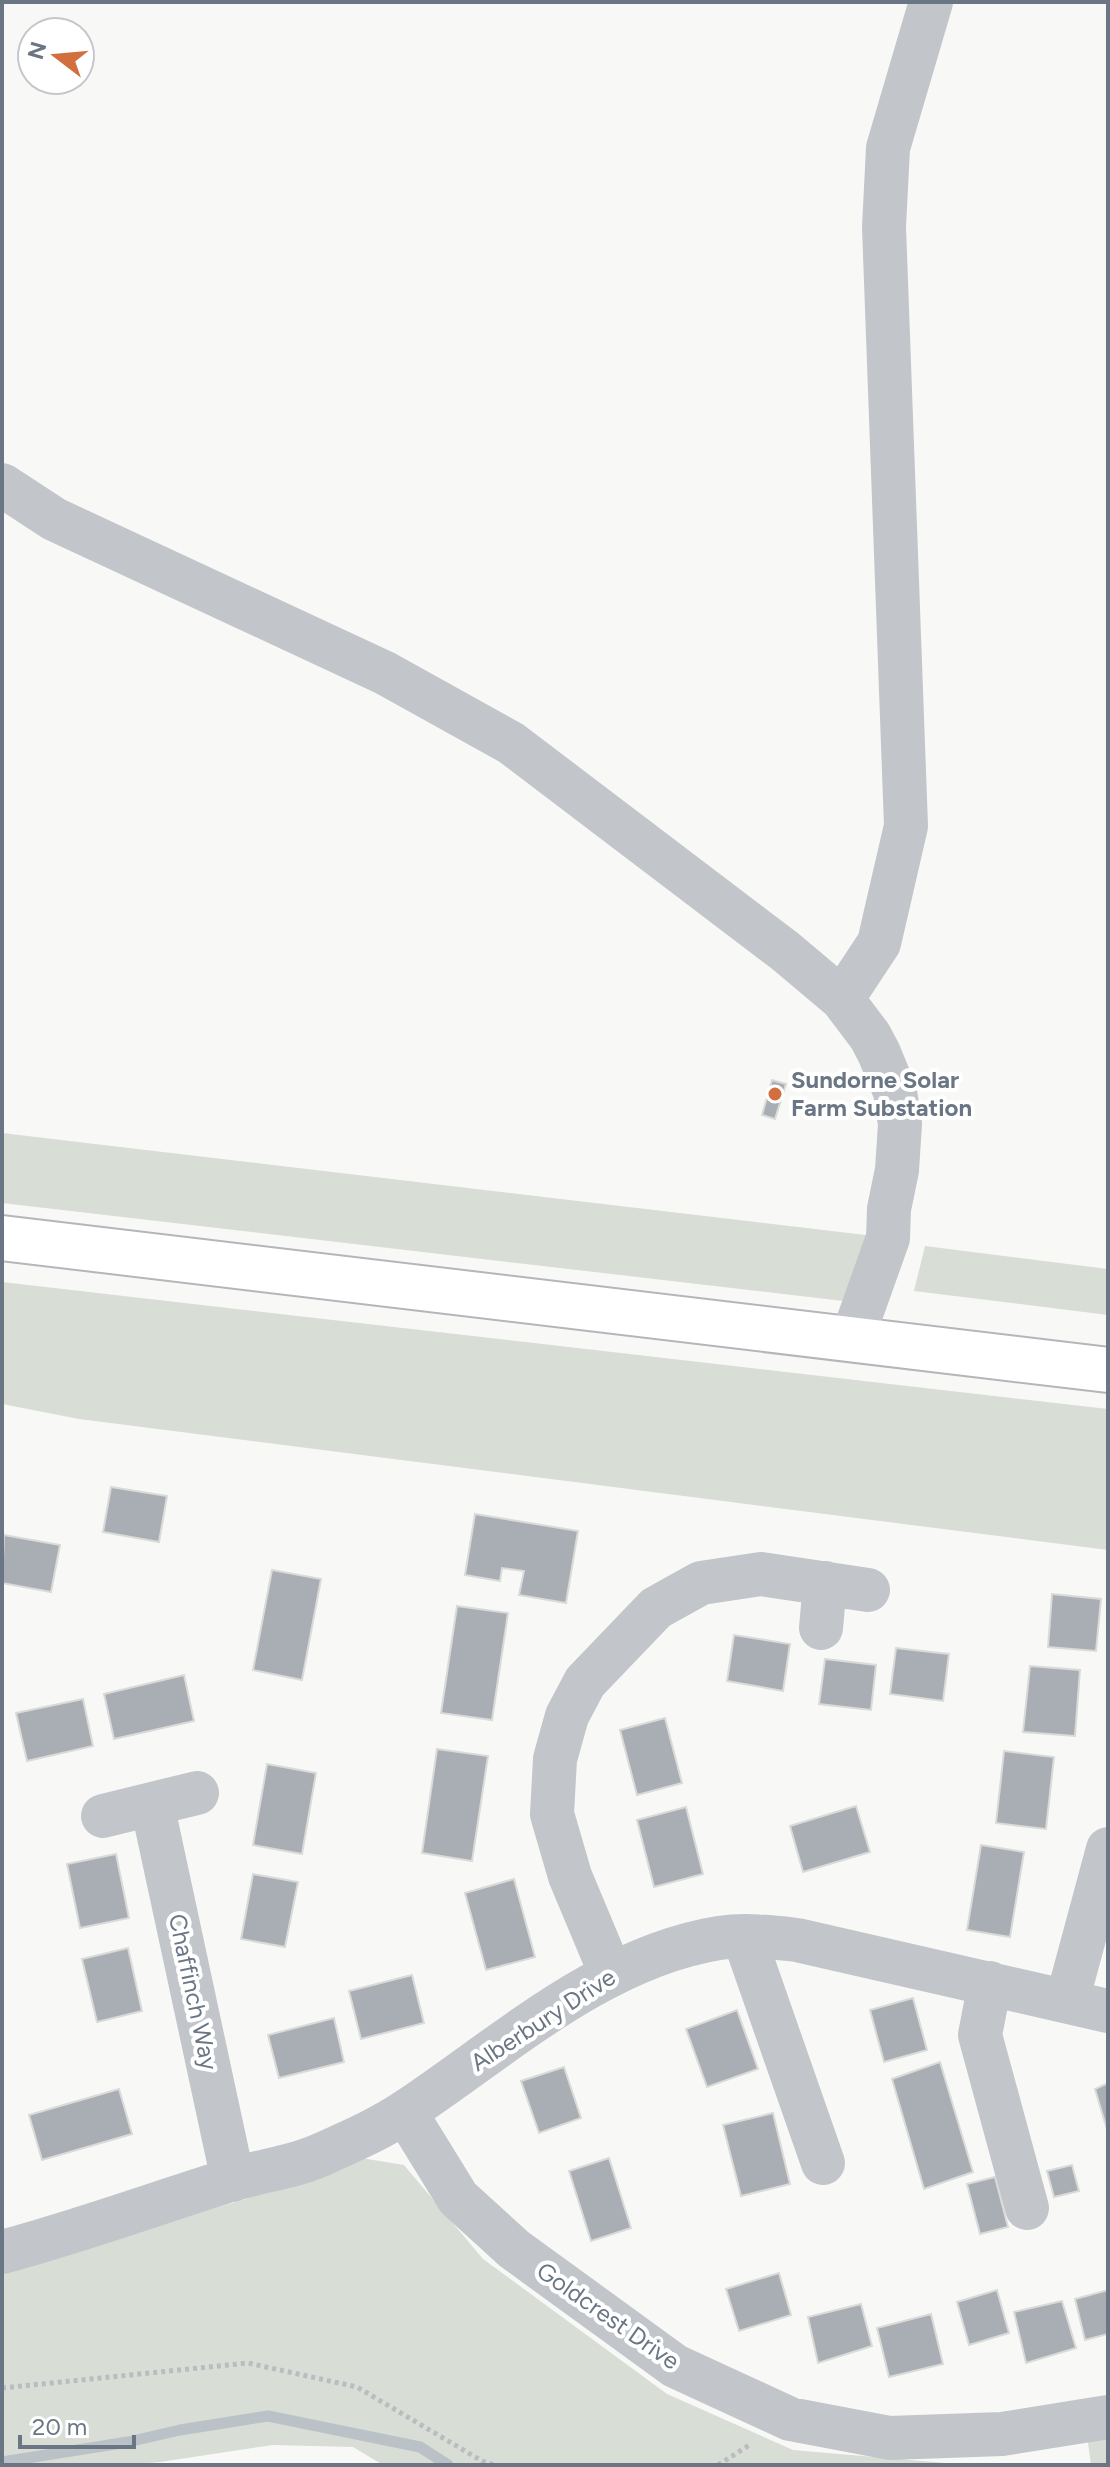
<svg xmlns="http://www.w3.org/2000/svg" width="1110" height="2467" font-family="Figtree,sans-serif">
	<rect width="100%" height="100%" fill="#f8f8f6"/>
	<!-- green -->
	<path fill="#d8ddd6" d="M2,1133L874,1236L852,1302L2,1203Z
		M925,1246L1108,1269V1315L914,1291Z
		M2,1282L1108,1409V1550L79,1419L2,1404Z
		M361,2158L404,2165L483,2259L667,2394L793,2450L945,2463L946,2465H383L353,2447L273,2445L160,2462L125,2465H2V2268L243,2200Z
		M1108,2429V2465H1091L1087,2435Z"/>
	<g fill="none" stroke-linecap="round" stroke-linejoin="round">
		<!-- stream -->
		<path stroke="#bac2c7" stroke-width="11" d="M2,2462L128,2442L180,2430L268,2416L420,2447L448,2465"/>
	</g>
	<!-- building -->
	<path fill="#a8aeb4" stroke="#dadad8" stroke-width="2" d="M772,1080L786,1084L775,1119L762,1115Z
		M111,1487L167,1496L159,1542L103,1532Z
		M475,1514L578,1531L566,1603L519,1595L524,1571L502,1568L500,1581L465,1575Z
		M4,1535L60,1545L51,1592L2,1583Z
		M272,1570L321,1579L302,1680L253,1670Z
		M1052,1594L1101,1599L1096,1651L1048,1647Z
		M457,1606L508,1613L492,1720L441,1713Z
		M734,1635L790,1644L783,1691L727,1681Z
		M896,1648L949,1654L943,1701L890,1694Z
		M825,1659L876,1665L871,1710L819,1704Z
		M1030,1666L1080,1670L1075,1736L1023,1732Z
		M184,1675L194,1721L114,1739L104,1694Z
		M83,1699L93,1746L27,1761L16,1713Z
		M665,1718L682,1783L637,1795L620,1730Z
		M437,1749L488,1756L472,1861L422,1853Z
		M1004,1751L1054,1757L1046,1829L996,1823Z
		M267,1764L316,1773L302,1854L253,1845Z
		M856,1806L870,1852L803,1872L790,1826Z
		M686,1807L703,1874L654,1887L637,1820Z
		M981,1845L1024,1852L1010,1937L967,1930Z
		M116,1854L129,1918L80,1928L67,1864Z
		M253,1874L298,1882L285,1947L241,1939Z
		M514,1879L535,1957L486,1970L465,1893Z
		M128,1948L142,2011L97,2022L82,1959Z
		M412,1975L424,2023L361,2039L349,1991Z
		M913,1998L927,2050L884,2062L870,2010Z
		M737,2010L758,2069L707,2087L686,2029Z
		M334,2018L344,2062L279,2078L268,2035Z
		M940,2062L973,2172L924,2189L892,2079Z
		M564,2067L581,2118L539,2133L521,2081Z
		M1108,2083V2133L1095,2089Z
		M119,2089L132,2134L42,2160L29,2115Z
		M773,2113L790,2184L741,2196L723,2125Z
		M609,2158L631,2228L591,2241L569,2171Z
		M1072,2165L1079,2191L1054,2197L1047,2171Z
		M995,2177L1008,2227L980,2234L967,2184Z
		M779,2273L791,2315L739,2331L726,2289Z
		M997,2290L1009,2333L969,2345L957,2302Z
		M1108,2290V2334L1085,2340L1075,2299Z
		M1062,2301L1076,2348L1026,2363L1014,2312Z
		M861,2304L872,2346L818,2363L808,2317Z
		M931,2314L943,2364L889,2377L877,2328Z"/>
	<g fill="none" stroke-linecap="round" stroke-linejoin="round">
		<defs>
			<path id="highway" d="M2,1238L1108,1370"/>
		</defs>
		<!-- highway casing -->
		<use href="#highway" stroke="#b4b6ba" stroke-width="48"/>
		<!-- path -->
		<path stroke="#babcbf" stroke-width="5" stroke-dasharray="4 4" stroke-linecap="butt" d="M2,2388L248,2363L357,2387L482,2461L494,2465
			M718,2465L751,2444"/>
		<!-- minor -->
		<path stroke="#c2c5c9" stroke-width="44" d="M2,485L54,519L385,673L511,743L785,951L842,999L870,1036L879,1053L895,1092L900,1124L897,1170L889,1209L888,1238L852,1339
			M842,999L879,943L906,826L884,227L888,148L931,2
			M821,1628L825,1583
			M152,1804L233,2180
			M103,1816L197,1793
			M744,1937L823,2163
			M611,1974L570,1876L552,1814L555,1759L567,1716L585,1682L656,1608L701,1583L761,1574L868,1590
			M990,1983L980,2035L1027,2208
			M1067,2001L1108,1849
			M405,2112L458,2198L514,2249L675,2366L790,2419L890,2438L1002,2434L1108,2417
			M2,2252C81,2231 156,2203 234,2179C264,2170 299,2166 327,2152C354,2140 383,2127 408,2110C504,2046 601,1957 719,1938C745,1934 771,1937 797,1940L1108,2011"/>
		<!-- highway -->
		<use href="#highway" stroke="#fff" stroke-width="44"/>
	</g>
	<!-- markers -->
	<circle fill="#d16f3e" stroke="#fff" stroke-width="3" cx="775" cy="1094" r="8"/>
	<g text-anchor="middle" stroke-width="8" stroke-linejoin="round" paint-order="stroke">
		<!-- poi labels -->
		<g font-size="24" font-weight="bold" fill="#6b7684" stroke="#fff" text-anchor="start">
			<text x="791" y="1088">Sundorne Solar<tspan x="791" dy="28">Farm Substation</tspan></text>
		</g>
		<!-- street labels -->
		<g font-size="24" fill="#6b7684" stroke="#fff">
			<text transform="translate(193 1992) rotate(78)" y="8">Chaffinch Way</text>
			<text transform="translate(543 2020) rotate(-33)" y="8">Alberbury Drive</text>
			<text transform="translate(608 2316) rotate(35)" y="8">Goldcrest Drive</text>
		</g>
	</g>
	<!-- border -->
	<rect width="1110" height="2467" fill="none" stroke="#6b7684" stroke-width="8"/>
	<!-- north arrow -->
	<g transform="translate(56 56) rotate(286)"><circle r="38" fill="#ffffff" stroke="#c4c8ce" stroke-width="2"/>
	<path d="M0-6L14 30L0 20L-14 30Z" fill="#d16f3e"/>
	<text y="-12" font-size="22" font-weight="bold" text-anchor="middle" fill="#6b7684">N</text>
	</g>
	<!-- scale -->
	<path d="M20 2435v12h114v-12" fill="none" stroke="#6b7684" stroke-width="4"/>
	<text x="32" y="2435" font-size="24" fill="#6b7684" stroke="#ffffff" stroke-width="6" paint-order="stroke">20 m</text>
</svg>
